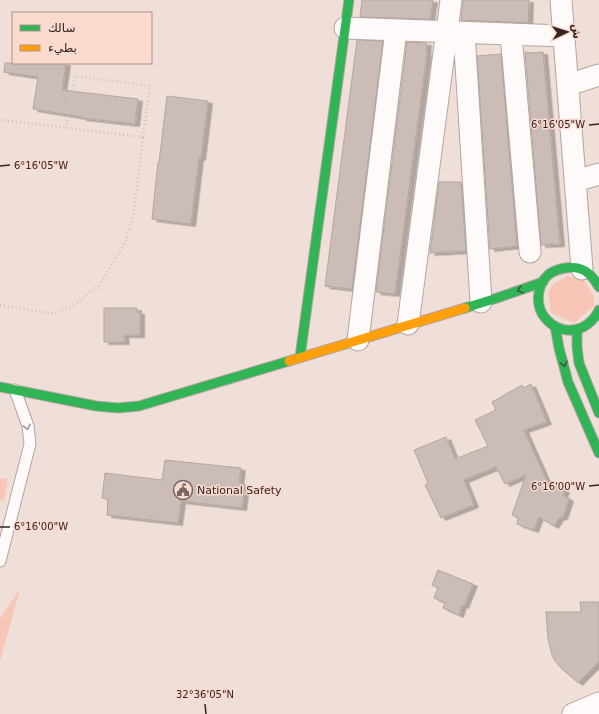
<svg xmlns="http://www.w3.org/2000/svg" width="599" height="714" font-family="'DejaVu Sans','Noto Naskh Arabic',sans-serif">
	<defs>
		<filter id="shadow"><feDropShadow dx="4.5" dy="2.5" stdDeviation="0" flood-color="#0004"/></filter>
	</defs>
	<rect width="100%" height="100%" fill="#f0dfd9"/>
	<!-- green -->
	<path fill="#f7c6b6" d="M567,276L583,279L594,296V306L574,323L551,313C548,289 545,288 567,276Z
		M0,478L8,479L4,501L0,500Z
		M20,589L0,662V618Z"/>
	<!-- building -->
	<path fill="#ccbcb7" stroke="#b4a5a0" filter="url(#shadow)" d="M362,0H433L430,19L360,17Z
		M463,0H529L528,23L461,20Z
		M357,40L383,41L352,289H350L325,286Z
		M407,42L427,43L426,53H427L395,294L376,292Z
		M525,52H527V53L543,52L560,244L541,245Z
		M501,54L517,246L490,249L477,56Z
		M5,63H66L62,90L138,99L135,124L82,118V117L33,109L38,77L4,72Z
		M167,96L208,101L201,158H199L191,224L152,219L158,162H159Z
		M439,182H461L466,251L430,253Z
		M104,308H137V312H140V335H124L125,342H104Z
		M531,384L547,422L524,430L548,484L565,490L563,495L569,499L563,517L559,518L554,526L539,517L534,530L517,524L518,518L512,515L526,475L505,484L496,467L464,480L474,505L441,518L425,485L428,483L414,450L446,437L455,459L488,446L475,420L496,410L492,402L522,385L524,388Z
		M165,460L241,468L239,483L245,484L242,508L181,501L178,523L107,515L108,499L102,498L105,473L162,480Z
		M438,570L473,584L464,606L462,605L459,615L443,608L445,603L434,598L438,588L432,585Z
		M580,602H599V662L578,683L560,667L555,661L552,655L548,639L546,612H581Z"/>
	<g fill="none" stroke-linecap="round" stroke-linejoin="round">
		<defs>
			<path id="lane" d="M0,561L30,444L28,426L15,390"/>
			<path id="street" d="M561,0L582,269
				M345,28L564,36
				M464,33L481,302
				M511,34L530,252
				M568,85L599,75
				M575,181L599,174
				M408,324L451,0
				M358,340L396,30
				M573,714L599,703"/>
			<path id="fast" d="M599,287C591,273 582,265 565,268C559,269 553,271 548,275C536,286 535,307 546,319C552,326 562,331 571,330C583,330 594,321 599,310
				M465,308L497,298L543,282
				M555,326L559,348L568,382L599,453
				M577,329V347L579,363L599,413
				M300,357L349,0
				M0,387L96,406L118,408L139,406L289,361"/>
			<path id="slow" d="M289,361L465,308"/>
		</defs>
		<!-- lane casing -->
		<use href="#lane" stroke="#b4a5a0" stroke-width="13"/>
		<!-- street casing -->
		<use href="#street" stroke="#b4a5a0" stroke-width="23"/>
		<!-- fast casing -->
		<use href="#fast" stroke="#b4a5a0" stroke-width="11"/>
		<!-- slow casing -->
		<use href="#slow" stroke="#b4a5a0" stroke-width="11"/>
		<!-- path -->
		<path stroke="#cac2c0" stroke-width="2.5" stroke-dasharray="1 3" stroke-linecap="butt" d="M0,120L143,137L150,86L75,76L66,128
			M0,305L55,314L77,303L99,285L124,245L133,217L143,137"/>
		<!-- lane -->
		<use href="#lane" stroke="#fdfaf9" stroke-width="11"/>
		<!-- street -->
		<use href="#street" stroke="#fdfaf9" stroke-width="21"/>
		<!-- fast -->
		<use href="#fast" stroke="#30b455" stroke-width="9"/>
		<!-- slow -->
		<use href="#slow" stroke="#ff9f0a" stroke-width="9"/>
	</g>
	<!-- one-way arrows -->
	<defs><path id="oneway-chevron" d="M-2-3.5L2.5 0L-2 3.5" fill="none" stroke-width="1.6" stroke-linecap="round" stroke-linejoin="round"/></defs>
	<g stroke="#325e35">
		<use href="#oneway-chevron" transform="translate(520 290) rotate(161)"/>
		<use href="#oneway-chevron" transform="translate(564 364) rotate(75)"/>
	</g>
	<use stroke="#a39a97" href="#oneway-chevron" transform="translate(27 427) rotate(78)"/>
	<!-- ticks -->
	<path fill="none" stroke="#342520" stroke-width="1.5" d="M589,125L599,124M0,166L10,165M589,486L599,485M0,527H10M205,704L206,714"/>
	<!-- icons -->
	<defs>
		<symbol id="civic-ring" viewBox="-11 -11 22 22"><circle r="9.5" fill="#fadacf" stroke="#766661" stroke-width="1.5"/><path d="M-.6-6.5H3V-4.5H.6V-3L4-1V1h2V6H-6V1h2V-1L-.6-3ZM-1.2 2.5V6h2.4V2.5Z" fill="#766661"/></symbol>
	</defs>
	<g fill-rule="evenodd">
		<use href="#civic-ring" x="172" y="479" width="22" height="22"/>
	</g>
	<g text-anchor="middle" stroke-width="3" stroke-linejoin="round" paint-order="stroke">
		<!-- poi labels -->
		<g font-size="11" fill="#342520" stroke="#fadacf" text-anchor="start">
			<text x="197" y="494">National Safety</text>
		</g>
	</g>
	<g font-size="10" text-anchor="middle" fill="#342520" stroke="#fadacf" stroke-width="3" stroke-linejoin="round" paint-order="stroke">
		<text x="558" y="128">6°16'05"W</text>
		<text x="41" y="169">6°16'05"W</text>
		<text x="558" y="490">6°16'00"W</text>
		<text x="41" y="530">6°16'00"W</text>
		<text x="205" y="698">32°36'05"N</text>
	</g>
	<!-- legend -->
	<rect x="12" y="12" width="140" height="52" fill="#fadacf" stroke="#ab9289"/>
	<rect x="20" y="25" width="20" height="6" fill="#30b455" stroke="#ab9289"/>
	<text x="48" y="32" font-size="12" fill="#342520">سالك</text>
	<rect x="20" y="45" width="20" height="6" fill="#ff9f0a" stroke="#ab9289"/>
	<text x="48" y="52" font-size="12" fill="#342520">بطيء</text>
	<!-- north arrow -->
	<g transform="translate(567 32) rotate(86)" stroke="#fadacf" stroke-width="3" paint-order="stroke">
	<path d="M0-3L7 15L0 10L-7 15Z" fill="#342520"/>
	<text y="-6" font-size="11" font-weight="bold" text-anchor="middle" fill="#342520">ش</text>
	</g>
</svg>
